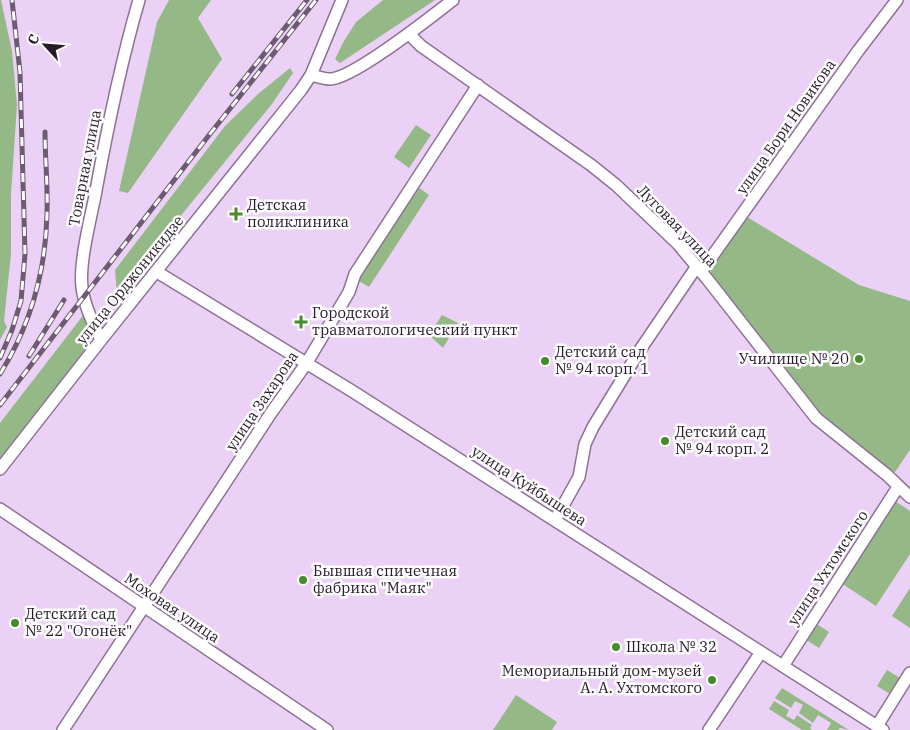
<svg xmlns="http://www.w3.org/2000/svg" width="910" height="730" font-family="'IBM Plex Serif',serif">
	<rect width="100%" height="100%" fill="#ecd1f6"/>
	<!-- green -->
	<path fill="#94b987" d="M0,0H1L12,51L17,105L11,194V254L4,321L7,327L0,340Z
		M169,0H211L198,18L222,59L128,193L119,191L157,22Z
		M383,0H435L340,63L335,59L344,41L356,22Z
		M290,68L293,73L272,104L117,294L115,270L225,126L258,94Z
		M416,125L431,135L409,168L394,157Z
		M418,187L429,195L369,287L357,280Z
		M747,217L859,285L910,301V450L895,472L891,471L820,415L711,275V268Z
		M85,313L90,336L83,354L0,462V423Z
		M442,315L458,323L443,348L429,335Z
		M895,501L910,511V554L876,606L841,583Z
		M910,588V628L892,616Z
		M815,623L829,632L819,648L805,639Z
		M887,670L900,678L890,694L877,686Z
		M782,688L849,730L840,728L838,730H827L831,723L818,715L813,723L799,713L803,705L795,701L791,708L775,698Z
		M516,695L557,722L552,730H493Z
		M774,701L789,710L786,716L794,720L797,715L812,725L810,728L812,730H802L769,709Z"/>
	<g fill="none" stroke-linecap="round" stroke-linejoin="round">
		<defs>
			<path id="minor" d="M409,34L421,46L591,165L616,185L678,244L708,280L816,418L887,475L910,497
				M311,75C316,76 324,79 330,79C353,79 432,16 453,0
				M157,272L352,391L883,730
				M701,272L858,51L897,0
				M101,340C93,323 84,305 82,287C79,263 90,221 95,196C107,130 120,65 139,0
				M0,469L101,340L301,90L311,75L342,0
				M0,509L327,730
				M555,520L579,477L585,444L593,427L640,350L697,266
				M783,666L898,487
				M877,726L910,673
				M63,730L271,413L306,364L349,292L355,274L478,85
				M709,730L761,652"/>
		</defs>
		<!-- minor casing -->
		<use href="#minor" stroke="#8c7395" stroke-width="14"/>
		<!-- minor -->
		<use href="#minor" stroke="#fff" stroke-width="11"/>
		<defs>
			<path id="rail" d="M232,94L307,0
				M29,356L64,300
				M0,358L12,330L21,301L25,254L20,72L12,0
				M0,374C30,326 46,270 47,213C48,186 45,159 45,132
				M0,405L206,139L316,0"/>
		</defs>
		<!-- rail casing -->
		<use href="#rail" stroke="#6c5b71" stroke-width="5"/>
		<!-- rail -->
		<use href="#rail" stroke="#fdfdfd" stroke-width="3" stroke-dasharray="9" stroke-linecap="butt"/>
	</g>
	<!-- markers -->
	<g fill="#498a2c" stroke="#fdfdfd" stroke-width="2">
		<path d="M233.5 206.5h5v5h5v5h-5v5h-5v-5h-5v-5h5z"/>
		<path d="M298.5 314.5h5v5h5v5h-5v5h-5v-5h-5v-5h5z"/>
		<circle cx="859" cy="359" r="5"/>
		<circle cx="545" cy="361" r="5"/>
		<circle cx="665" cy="441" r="5"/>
		<circle cx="303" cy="580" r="5"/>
		<circle cx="15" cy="623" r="5"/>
		<circle cx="616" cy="647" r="5"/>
		<circle cx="712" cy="680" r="5"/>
	</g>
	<g text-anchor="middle" stroke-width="5" stroke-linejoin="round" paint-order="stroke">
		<!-- street labels -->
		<g font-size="15" fill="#261b29" stroke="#fdfdfd">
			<text transform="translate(786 127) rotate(-55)" y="5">улица Бори Новикова</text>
			<text transform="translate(85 168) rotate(-79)" y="5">Товарная улица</text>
			<text transform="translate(677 226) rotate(46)" y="5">Луговая улица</text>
			<text transform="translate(130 280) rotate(-51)" y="5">улица Орджоникидзе</text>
			<text transform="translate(262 401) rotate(-56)" y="5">улица Захарова</text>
			<text transform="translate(529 486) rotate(33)" y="5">улица Куйбышева</text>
			<text transform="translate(828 568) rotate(-57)" y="5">улица Ухтомского</text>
			<text transform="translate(172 608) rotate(34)" y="5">Моховая улица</text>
		</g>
		<!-- poi labels -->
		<g font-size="15" fill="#261b29" stroke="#fdfdfd" text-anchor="start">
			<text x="247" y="210">Детская<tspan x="247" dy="17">поликлиника</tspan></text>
			<text x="312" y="318">Городской<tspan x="312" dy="17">травматологический пункт</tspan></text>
			<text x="555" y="357">Детский сад<tspan x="555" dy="17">№ 94 корп. 1</tspan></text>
			<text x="849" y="364" text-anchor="end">Училище № 20</text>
			<text x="675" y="437">Детский сад<tspan x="675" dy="17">№ 94 корп. 2</tspan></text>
			<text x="313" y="576">Бывшая спичечная<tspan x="313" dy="17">фабрика "Маяк"</tspan></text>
			<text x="25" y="619">Детский сад<tspan x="25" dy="17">№ 22 "Огонёк"</tspan></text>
			<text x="626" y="652">Школа № 32</text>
			<text x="702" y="676" text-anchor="end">Мемориальный дом-музей<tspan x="702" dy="17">А. А. Ухтомского</tspan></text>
		</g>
	</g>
	<!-- north arrow -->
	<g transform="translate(45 45) rotate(296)" stroke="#fdfdfd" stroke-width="4" paint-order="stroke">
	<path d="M0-4L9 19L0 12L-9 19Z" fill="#261b29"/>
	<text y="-8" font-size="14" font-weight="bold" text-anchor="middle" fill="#261b29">С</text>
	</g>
</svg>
